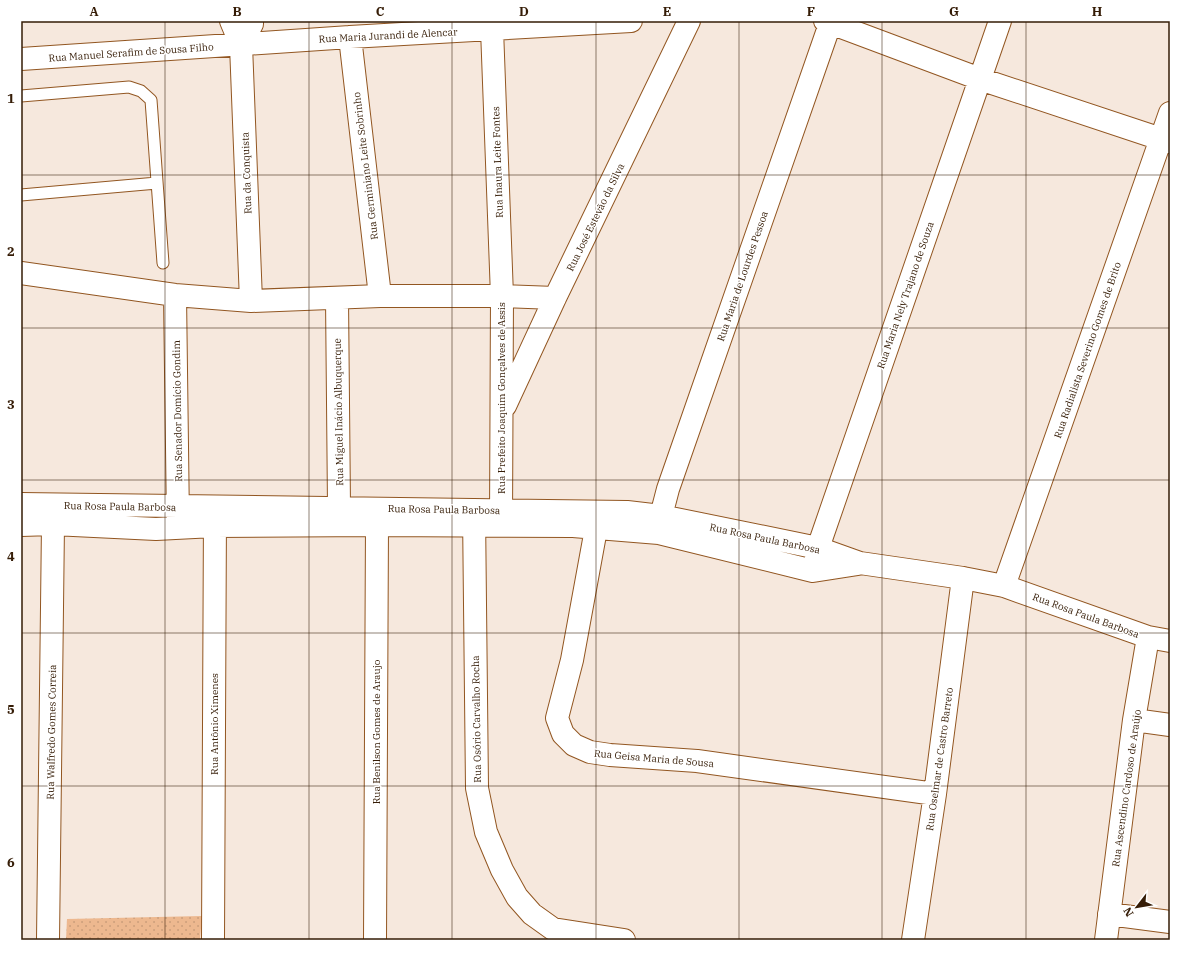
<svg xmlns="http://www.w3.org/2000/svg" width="1191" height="961" font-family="'IBM Plex Serif',serif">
	<defs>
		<pattern id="grass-dots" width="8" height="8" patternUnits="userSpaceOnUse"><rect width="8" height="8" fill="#edb88f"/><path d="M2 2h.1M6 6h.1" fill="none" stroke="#cc9e7a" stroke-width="1.8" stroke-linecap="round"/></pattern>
	</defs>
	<rect width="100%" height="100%" fill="#f6e8dd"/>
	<!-- grass -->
	<path fill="url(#grass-dots)" d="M202,916L200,940H66L67,919Z"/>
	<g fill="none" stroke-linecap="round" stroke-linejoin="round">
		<defs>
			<path id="service" d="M21,96L129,87L141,91L151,100L163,263
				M21,195L157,183"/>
			<path id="minor" d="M231,21L241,45L251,301
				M825,21L980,79L1170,142
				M492,29L502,296L501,523
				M350,37L380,296
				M241,45L252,24V21
				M21,59L350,37L631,21
				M21,273L175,295L251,301L380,296H502L555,298
				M175,295L178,522
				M337,298L339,507L338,522
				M505,406L555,298L689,21
				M21,504L627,512L661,516L818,548L860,563L963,578L1004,586L1148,637L1170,641
				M474,512L477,788L486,832L502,870L517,897L532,914L553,929L624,940
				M21,525L53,524L156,529L214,526L377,525L573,526L659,533L813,571L858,564
				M596,529L572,660L557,718L563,734L574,745L590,752L610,755L697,761L935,794
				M660,529L661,516L668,489L831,21
				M815,563L818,548L1000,21
				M1004,586L1170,113
				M1134,720L1170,725
				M1109,914L1170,922
				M48,940L53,524
				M213,940L215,513
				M375,940L377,525
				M913,940L935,794L963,578
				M1106,940L1134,720L1148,637"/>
		</defs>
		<!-- service casing -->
		<use href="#service" stroke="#925621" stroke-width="13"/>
		<!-- minor casing -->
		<use href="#minor" stroke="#925621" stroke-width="24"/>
		<!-- service -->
		<use href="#service" stroke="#fff" stroke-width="11"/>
		<!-- minor -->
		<use href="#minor" stroke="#fff" stroke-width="22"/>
	</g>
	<!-- grid -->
	<path fill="none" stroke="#351c06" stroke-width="1" stroke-opacity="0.55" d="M165,21V940M309,21V940M452,21V940M596,21V940M739,21V940M882,21V940M1026,21V940M21,175H1170M21,328H1170M21,480H1170M21,633H1170M21,786H1170"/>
	<g text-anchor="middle" stroke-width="3" stroke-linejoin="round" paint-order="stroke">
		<!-- street labels -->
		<g font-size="10" fill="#351c06" stroke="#fff">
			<text transform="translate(388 35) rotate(-3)" y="4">Rua Maria Jurandi de Alencar</text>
			<text transform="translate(131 52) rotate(-4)" y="4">Rua Manuel Serafim de Sousa Filho</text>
			<text transform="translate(497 162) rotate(-92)" y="4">Rua Inaura Leite Fontes</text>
			<text transform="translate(365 166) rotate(-97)" y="4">Rua Germiniano Leite Sobrinho</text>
			<text transform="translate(246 173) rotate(-92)" y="4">Rua da Conquista</text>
			<text transform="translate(595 217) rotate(-64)" y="4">Rua José Estevão da Silva</text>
			<text transform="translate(742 276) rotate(-71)" y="4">Rua Maria de Lourdes Pessoa</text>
			<text transform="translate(905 295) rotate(-71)" y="4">Rua Maria Nely Trajano de Souza</text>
			<text transform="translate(1087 350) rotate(-71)" y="4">Rua Radialista Severino Gomes de Brito</text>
			<text transform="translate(501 398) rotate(-90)" y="4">Rua Prefeito Joaquim Gonçalves de Assis</text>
			<text transform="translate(177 411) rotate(-91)" y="4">Rua Senador Domício Gondim</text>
			<text transform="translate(338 412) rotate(-91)" y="4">Rua Miguel Inácio Albuquerque</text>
			<text transform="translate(120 506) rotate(1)" y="4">Rua Rosa Paula Barbosa</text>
			<text transform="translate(444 509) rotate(1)" y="4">Rua Rosa Paula Barbosa</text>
			<text transform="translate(765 538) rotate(12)" y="4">Rua Rosa Paula Barbosa</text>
			<text transform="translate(1086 615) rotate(20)" y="4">Rua Rosa Paula Barbosa</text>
			<text transform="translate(476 719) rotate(-91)" y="4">Rua Osório Carvalho Rocha</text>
			<text transform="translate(214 724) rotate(-90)" y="4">Rua Antônio Ximenes</text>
			<text transform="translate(51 732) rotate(-89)" y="4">Rua Walfredo Gomes Correia</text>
			<text transform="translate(376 732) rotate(-90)" y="4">Rua Benilson Gomes de Araujo</text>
			<text transform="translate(654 758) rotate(5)" y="4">Rua Geisa Maria de Sousa</text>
			<text transform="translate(939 759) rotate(-82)" y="4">Rua Oselmar de Castro Barreto</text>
			<text transform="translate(1126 788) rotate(-82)" y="4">Rua Ascendino Cardoso de Araújo</text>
		</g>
	</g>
	<!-- border -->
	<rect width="1191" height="961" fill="none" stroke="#ffffff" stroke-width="44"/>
	<!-- north arrow -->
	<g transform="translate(1137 907) rotate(239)" stroke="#ffffff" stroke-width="3" paint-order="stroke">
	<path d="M0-3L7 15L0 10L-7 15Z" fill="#351c06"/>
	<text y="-6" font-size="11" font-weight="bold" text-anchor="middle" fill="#351c06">N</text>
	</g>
	<rect x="22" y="22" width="1147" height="917" fill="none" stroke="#351c06" stroke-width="1.5"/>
	<g font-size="13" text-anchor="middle" font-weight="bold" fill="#351c06">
		<text x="94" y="16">A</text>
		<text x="237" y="16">B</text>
		<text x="380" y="16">C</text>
		<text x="524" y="16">D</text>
		<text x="667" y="16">E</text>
		<text x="811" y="16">F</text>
		<text x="954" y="16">G</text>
		<text x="1097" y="16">H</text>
		<text x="11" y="103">1</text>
		<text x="11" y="256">2</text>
		<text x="11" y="409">3</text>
		<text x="11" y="561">4</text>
		<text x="11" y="714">5</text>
		<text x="11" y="867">6</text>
	</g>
</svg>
